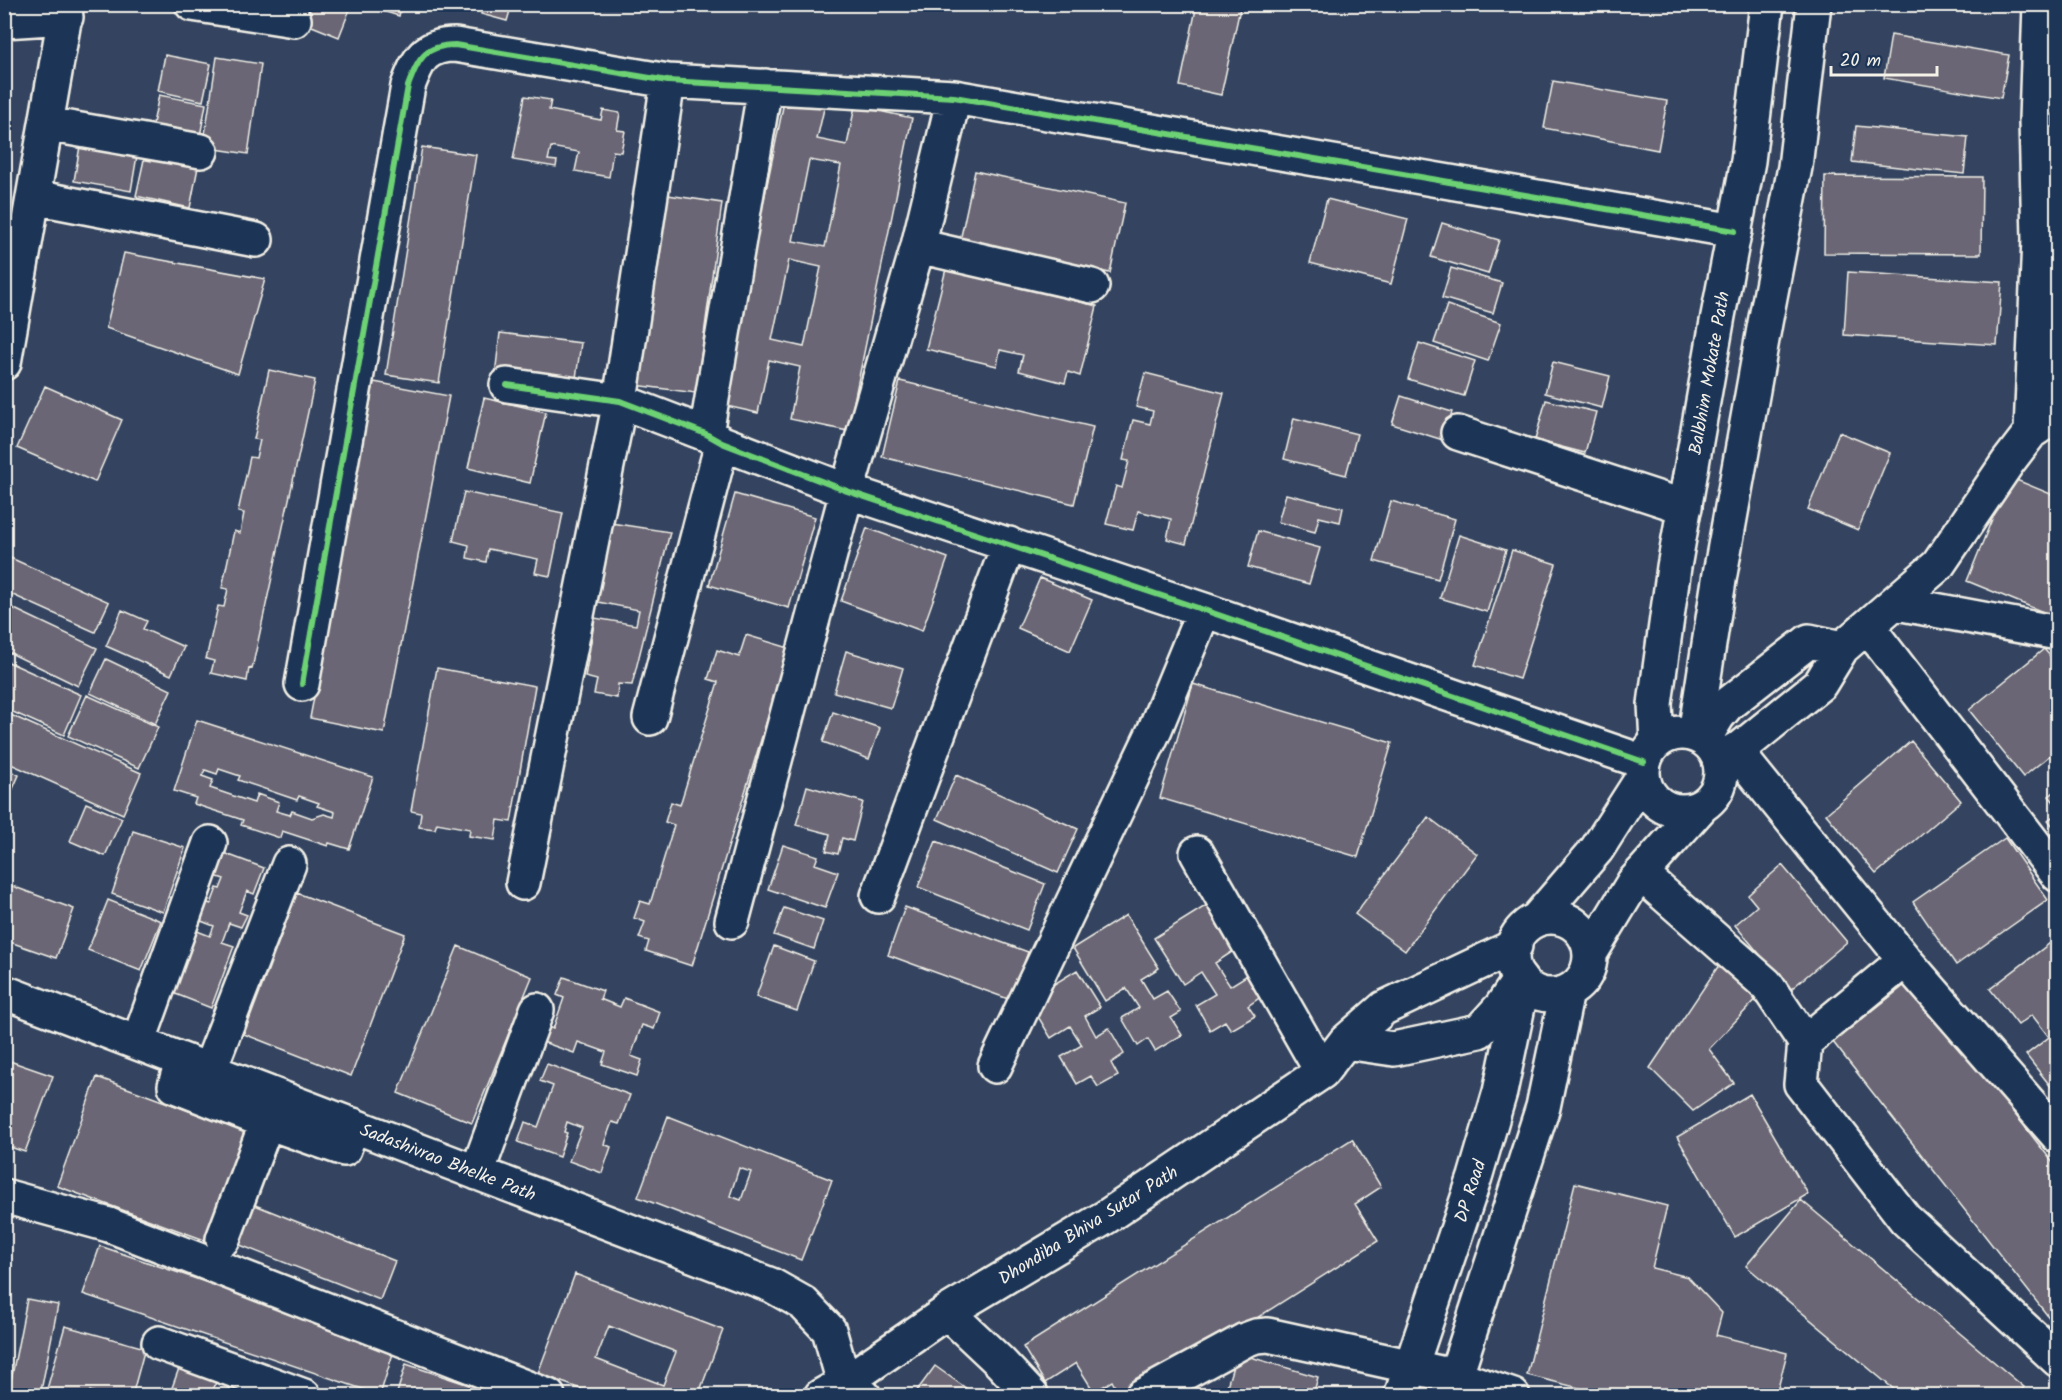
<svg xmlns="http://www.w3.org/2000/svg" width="2062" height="1400" font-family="Kalam,sans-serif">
	<rect width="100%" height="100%" fill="#344460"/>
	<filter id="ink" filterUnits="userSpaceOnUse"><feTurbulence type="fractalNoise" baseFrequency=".0167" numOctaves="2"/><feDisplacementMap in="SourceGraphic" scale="12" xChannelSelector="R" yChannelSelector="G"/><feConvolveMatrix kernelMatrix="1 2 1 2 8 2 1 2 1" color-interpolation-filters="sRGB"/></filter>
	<g filter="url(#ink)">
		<!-- building -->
		<path fill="#6a6675" stroke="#f4f1e8" stroke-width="1.5" fill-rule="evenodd" d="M308,4H352L339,37L302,22Z
			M374,4H402L399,16L373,8Z
			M483,4H512L507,21L481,14Z
			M1197,4H1241L1221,95L1180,86Z
			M1891,35L2009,55L2001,98L1884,78Z
			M165,55L211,64L203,101L158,91Z
			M217,57L261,64L248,154L203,147Z
			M1553,81L1667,101L1658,150L1544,128Z
			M786,92L826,100L817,139L847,145L855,106L912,118L848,431L790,419L800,367L769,360L758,413L722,405ZM809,160L841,165L825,247L793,241ZM789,260L821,267L804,347L772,340Z
			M159,95L206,104L198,147L150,138Z
			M525,96L551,100L549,110L601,120L603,110L620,113L617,130L625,131L621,152L613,151L609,177L575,171L579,152L551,147L548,160L557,161L556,167L513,160Z
			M2058,97V161L2049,160Z
			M1856,126L1968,137L1964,174L1852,162Z
			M82,134L139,144L131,191L74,181Z
			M147,146L200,157L190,208L136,196Z
			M422,147L476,155L439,383L386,375Z
			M975,171L1125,203L1110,273L960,241Z
			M1825,176L1982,177L1981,254L1824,253Z
			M661,194L722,203L696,393L635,385Z
			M1327,199L1408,219L1391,284L1310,263Z
			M1442,223L1499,240L1488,274L1431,257Z
			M124,253L265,279L238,374L106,328Z
			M1451,268L1502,283L1493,313L1442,298Z
			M946,269L1097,306L1080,376L1068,372L1065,383L1019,371L1023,355L1000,350L997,366L926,349Z
			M1848,272L2002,282L1997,345L1844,335Z
			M1447,305L1501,323L1488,361L1434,343Z
			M500,333L581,343L575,385L495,375Z
			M1419,343L1475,361L1464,396L1408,379Z
			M1553,362L1610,376L1602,408L1545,393Z
			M269,370L315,380L252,669L249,668L247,681L211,673L214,661L206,659L218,606L224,607L228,589L222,588L234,531L240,533L244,513L238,512L250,457L256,458L260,440L254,439Z
			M1145,373L1224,393L1186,544L1167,539L1171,519L1138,511L1133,530L1106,524L1116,486L1122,488L1129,461L1123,460L1133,420L1150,424L1153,411L1136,407Z
			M900,381L1093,427L1074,504L882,457Z
			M374,382L449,396L384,733L310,718Z
			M45,386L122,420L95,482L17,448Z
			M1401,396L1452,412L1443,440L1392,424Z
			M484,398L546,412L530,483L468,468Z
			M1546,400L1596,412L1585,453L1535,440Z
			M1294,418L1357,434L1346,475L1284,459Z
			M1839,432L1890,453L1858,530L1808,509Z
			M2009,477L2058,497V618L1967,581Z
			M464,492L563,513L550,576L535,573L538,559L488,549L486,562L467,558L469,545L453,541Z
			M735,494L815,517L789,608L709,585Z
			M1286,494L1343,508L1340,522L1319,517L1315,532L1278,522Z
			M1391,501L1455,519L1438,579L1374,561Z
			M611,523L670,532L632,685L618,684L617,698L594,694L597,680L585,677L595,618L636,625L639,610L598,602Z
			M867,528L948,558L922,631L841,601Z
			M1258,531L1320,548L1309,584L1248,567Z
			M1459,535L1506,550L1487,612L1440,598Z
			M1512,550L1556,564L1519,679L1475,665Z
			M4,555L109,602L95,632L4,591Z
			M1040,578L1092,600L1070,651L1018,628Z
			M4,604L97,648L78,686L4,650Z
			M122,610L147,621L143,629L184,647L171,675L106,646Z
			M746,635L789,648L692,966L646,951L649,941L639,938L645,922L634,918L640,901L650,904L674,825L665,822L671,802L680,805L718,682L708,679L717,650L739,657Z
			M2044,649L2058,665V749L2023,777L1969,710Z
			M846,651L903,668L891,708L834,692Z
			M106,659L171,690L155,724L90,693Z
			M4,660L81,695L64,735L4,708Z
			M437,668L535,686L511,822L498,820L495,840L469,836L470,829L437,823L435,829L419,827L421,813L411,811Z
			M1193,684L1392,743L1358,857L1160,798Z
			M87,695L158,727L139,768L68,736Z
			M4,712L141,773L123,814L4,761Z
			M833,712L880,728L869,759L823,742Z
			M197,720L373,777L349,849L329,843L328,846L282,831L280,838L241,825L243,820L194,804L196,798L174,791Z
			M1911,741L1961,801L1876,874L1826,814Z
			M4,768L19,775L4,809Z
			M219,769L240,776L238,780L297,800L299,796L319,803L317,806L335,812L334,817L324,814L312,818L292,811L290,815L276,811L279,802L257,794L254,803L210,788L213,780L202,776L205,770L217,774Z
			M956,775L1078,829L1058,873L937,819Z
			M807,786L863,802L853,841L842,838L838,854L826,851L830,834L796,825Z
			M2058,789V807L2049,796Z
			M86,803L122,818L105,856L70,841Z
			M2058,813V832L2048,820Z
			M1428,817L1477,854L1405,951L1355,914Z
			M133,831L185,848L163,912L112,894Z
			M2005,838L2048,900L1956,965L1913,902Z
			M936,841L1045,884L1027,930L918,887Z
			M783,845L818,856L815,864L838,872L825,908L768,889Z
			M221,852L264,868L254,894L247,891L239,912L247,915L241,927L229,923L222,942L234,946L211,1008L168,991L192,929L210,936L214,926L196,919L202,901L211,904L217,888L220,889L224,879L212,875Z
			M1782,865L1847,942L1790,990L1735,925L1757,906L1748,895Z
			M4,883L74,909L56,958L4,940Z
			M297,893L405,934L351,1076L244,1034Z
			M108,900L161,921L141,971L88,950Z
			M1207,905L1235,950L1215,963L1230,986L1249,974L1262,996L1248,1006L1255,1016L1231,1030L1225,1021L1210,1030L1196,1005L1215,994L1201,972L1183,984L1154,938Z
			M905,907L1028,952L1011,1000L888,955Z
			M784,908L823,921L814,949L774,935Z
			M1126,915L1159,968L1141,979L1153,999L1167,991L1181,1012L1171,1018L1182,1035L1155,1051L1148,1039L1138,1046L1122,1018L1139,1008L1126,988L1105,1001L1073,948Z
			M2058,937V1084L2052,1088L2026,1055L2049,1037L2032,1015L2018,1025L1990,989Z
			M458,946L532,977L472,1123L398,1093Z
			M774,946L814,961L797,1011L756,997Z
			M1721,962L1762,993L1709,1049L1734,1083L1693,1111L1650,1068Z
			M1077,970L1100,1007L1085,1016L1096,1036L1109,1028L1124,1054L1111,1063L1118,1076L1098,1087L1091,1076L1077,1084L1061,1057L1082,1045L1070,1026L1051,1038L1028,1000Z
			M564,977L603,991L600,999L620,1007L624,998L660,1012L654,1029L642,1025L631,1056L642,1060L637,1076L602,1064L606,1052L578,1042L574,1053L540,1041L546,1026L553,1029L564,998L557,995Z
			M1910,981L2058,1169V1329L1833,1042Z
			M4,1059L53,1076L25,1152L10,1147L4,1162Z
			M547,1064L630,1095L619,1124L612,1122L604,1144L611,1147L602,1173L569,1161L582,1128L567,1122L564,1132L567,1133L559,1157L518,1142L525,1122L538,1127L553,1086L540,1081Z
			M97,1077L250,1133L210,1242L57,1186Z
			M1750,1094L1808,1194L1735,1237L1677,1137Z
			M668,1116L832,1180L801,1260L638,1197ZM739,1168L751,1172L741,1200L730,1196Z
			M1352,1139L1381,1187L1355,1204L1378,1241L1134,1396H1120L1112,1381L1094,1392L1076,1363L1045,1383L1023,1347Z
			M1575,1183L1667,1206L1652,1268L1688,1277L1722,1313L1716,1335L1787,1353L1776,1396H1611L1527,1375Z
			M1801,1200L2024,1387L2016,1396H1902L1746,1266Z
			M250,1203L395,1261L380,1300L235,1243Z
			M100,1246L395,1347L380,1395L83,1294Z
			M575,1274L723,1330L698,1396H599L538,1373ZM609,1326L676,1352L663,1385L596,1359Z
			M27,1299L58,1305L40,1396H8Z
			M65,1326L145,1348L132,1396H105L90,1391L89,1396H45Z
			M1237,1353L1318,1377L1313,1396H1224Z
			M182,1360L219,1374L211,1396H169Z
			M406,1364L502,1396H396Z
			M935,1366L977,1396H913Z"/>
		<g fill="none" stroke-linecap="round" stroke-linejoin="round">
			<defs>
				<path id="minor" d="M192,4L294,20
					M4,21L66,17
					M46,124L201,151
					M34,197L256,240
					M918,246L1092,286
					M4,363L67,4
					M507,385L620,401L706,434L722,443L847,491L1204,610L1644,762
					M2031,432L2039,239L2036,120L2040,4
					M1458,433L1685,507
					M706,434L765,86
					M1897,603L2058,633
					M1868,627L2058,875
					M302,684L408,86C418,60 424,45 455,45L668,81L954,97L1735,231
					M650,718L722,443
					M1704,739L1718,716L1728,704L1809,641L1842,648
					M1735,750L1905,960L1805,1042L1801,1084L1905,1219L2058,1360
					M1721,764L1820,684L1842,648L1938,565L2008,462L2031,432L2058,414
					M1197,853L1322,1072
					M1641,874L1766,984L1805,1042
					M523,883L620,401L668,81
					M878,896L1009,544
					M732,921L847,491L918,246L954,97
					M1515,946L1384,1008L1345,1042L1394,1049L1479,1031L1501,1007L1520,979
					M1905,960L2058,1136
					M4,992L771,1285L803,1303L829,1330L844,1383L864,1396
					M138,1043L210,843
					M182,1060L175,1086L267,1122
					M995,1066L1155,729L1204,610
					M209,1071L289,864
					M477,1173L537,1010
					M4,1196L109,1225L548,1396
					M223,1239L267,1122L344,1149L353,1125
					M947,1312L1000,1362L1032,1396
					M159,1343L304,1396
					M821,1396L844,1383L947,1312L1106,1217L1322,1072L1345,1042
					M1142,1396L1245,1340L1256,1336L1268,1335L1454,1376L1513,1396"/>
				<path id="major" d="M1643 772a39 39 0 1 1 78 0a39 39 0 1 1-78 0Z
					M1695,734L1720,574L1765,323L1795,167L1814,4
					M1657,742L1655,704L1674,567L1718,316L1748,161L1767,4
					M1512 956a39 39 0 1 1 78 0a39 39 0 1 1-78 0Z
					M1536,920L1597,849L1643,777
					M1590,954L1633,883L1700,808
					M1401,1396L1475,1177L1500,1092L1523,983
					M1449,1396L1543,1107L1567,992"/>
			</defs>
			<!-- minor casing -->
			<use href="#minor" stroke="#f4f1e8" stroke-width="38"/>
			<!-- major casing -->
			<use href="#major" stroke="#f4f1e8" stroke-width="38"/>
			<!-- minor -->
			<use href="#minor" stroke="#1d3557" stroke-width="33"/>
			<!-- major -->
			<use href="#major" stroke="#1d3557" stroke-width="33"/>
			<defs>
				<path id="cycleway" d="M507,385L620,401L706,434L722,443L847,491L1204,610L1644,762
					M302,684L408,86C418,60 424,45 455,45L668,81L954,97L1735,231"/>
			</defs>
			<!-- cycleway casing -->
			<use href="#cycleway" stroke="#1d3557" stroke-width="10"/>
			<!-- cycleway -->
			<use href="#cycleway" stroke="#6cd273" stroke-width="6"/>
		</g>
	</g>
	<g text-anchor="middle" stroke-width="4.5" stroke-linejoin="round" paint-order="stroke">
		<!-- street labels -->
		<g font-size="18" fill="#f4f1e8" stroke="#1d3557">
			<text transform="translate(1709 373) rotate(-80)" y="6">Balbhim Mokate Path</text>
			<text transform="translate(448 1162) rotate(21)" y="6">Sadashivrao Bhelke Path</text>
			<text transform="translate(1470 1191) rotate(-72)" y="6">DP Road</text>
			<text transform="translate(1088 1225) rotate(-32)" y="6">Dhondiba Bhiva Sutar Path</text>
		</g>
	</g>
	<!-- margin -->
	<rect width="2062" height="1400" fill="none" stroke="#1d3557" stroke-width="24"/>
	<rect x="12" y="12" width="2038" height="1376" fill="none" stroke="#f4f1e8" stroke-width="2" filter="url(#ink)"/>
	<!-- scale -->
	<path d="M1831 66v9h106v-9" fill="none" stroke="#f4f1e8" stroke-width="3"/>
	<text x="1840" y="66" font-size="18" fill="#f4f1e8" stroke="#1d3557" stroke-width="4.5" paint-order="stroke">20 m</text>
</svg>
